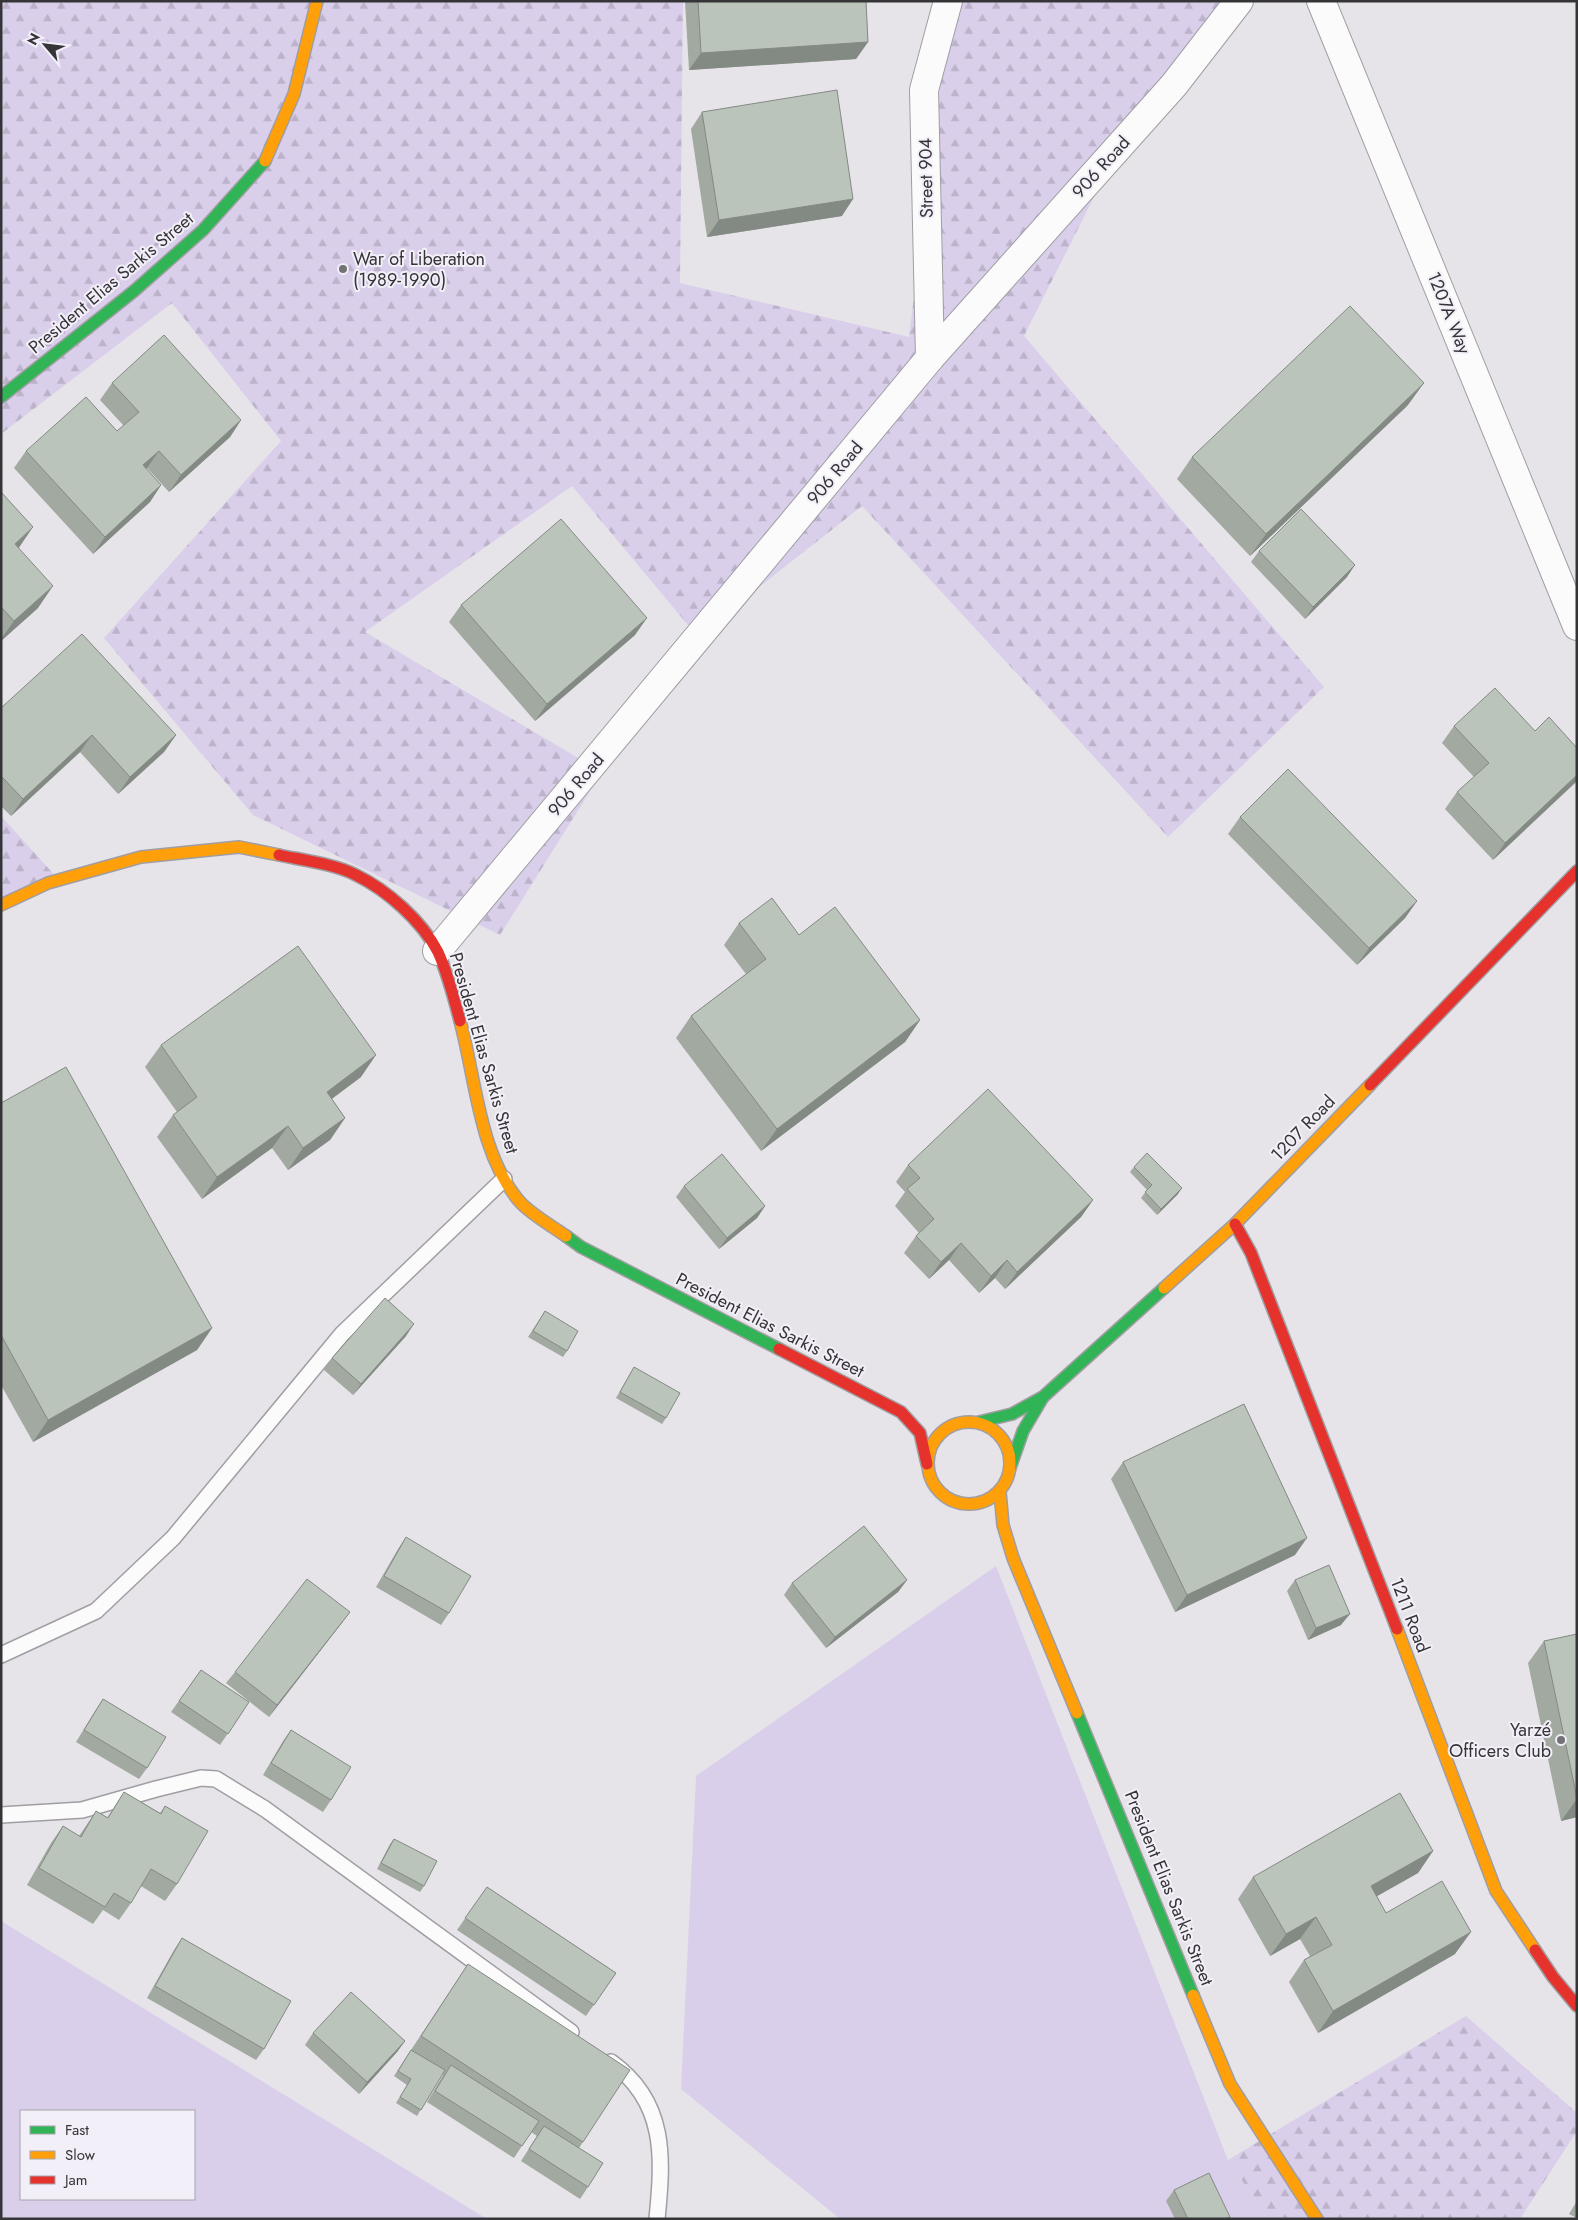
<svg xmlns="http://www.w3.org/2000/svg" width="1578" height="2220" viewBox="0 0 1578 2220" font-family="Jost,sans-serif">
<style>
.green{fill:#dacfeb;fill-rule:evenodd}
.forest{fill:url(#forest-firs)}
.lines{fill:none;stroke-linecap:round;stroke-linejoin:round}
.lane-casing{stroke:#a09ea2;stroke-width:18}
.street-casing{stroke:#a09ea2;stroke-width:30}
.fast-casing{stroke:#a09ea2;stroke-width:14}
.slow-casing{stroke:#a09ea2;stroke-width:14}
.jam-casing{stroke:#a09ea2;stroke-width:14}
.lane{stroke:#fbfbfc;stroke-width:15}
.street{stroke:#fbfbfc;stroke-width:28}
.fast{stroke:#30b455;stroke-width:11}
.slow{stroke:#ff9f0a;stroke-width:11}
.jam{stroke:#e5322d;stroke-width:11}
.wall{fill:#a1a9a1}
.shaded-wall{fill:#838983}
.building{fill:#bbc4bb;stroke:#838983}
.poi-dot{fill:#737275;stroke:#f3eff8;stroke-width:2}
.labels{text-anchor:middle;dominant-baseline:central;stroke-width:4;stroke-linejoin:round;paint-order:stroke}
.street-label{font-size:18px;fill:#353437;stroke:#f3eff8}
.poi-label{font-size:18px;fill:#353437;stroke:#f3eff8;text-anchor:start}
</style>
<defs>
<pattern id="forest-firs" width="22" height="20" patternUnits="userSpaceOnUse" patternTransform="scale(1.25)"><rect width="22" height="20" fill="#dacfeb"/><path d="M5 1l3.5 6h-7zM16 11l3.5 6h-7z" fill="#bcb2ca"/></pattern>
</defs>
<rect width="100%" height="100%" fill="#e6e4e9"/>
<g class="green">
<path d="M996,1566L1228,2160L1268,2219H840L681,2089L696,1776Z"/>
<path d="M1,1921L487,2219H1ZM21,2111H194V2199H21Z"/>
</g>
<g class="forest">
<path d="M1,1H683L680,283L909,337L951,1H1231L1195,42L1095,195L1024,336L1324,687L1168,837L862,506L697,636L572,486L365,632L602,772L500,935L253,815L104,638L281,441L172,303L1,434Z"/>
<path d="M1,816L59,880L1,910Z"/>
<path d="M1466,2016L1577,2113V2131L1520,2219H1268L1228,2160Z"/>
</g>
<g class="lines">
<defs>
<g id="lane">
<path d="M1,1655L96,1611L173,1538L342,1334L504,1179"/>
<path d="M1,1815L82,1810L156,1789L201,1778L216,1779L265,1809L571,2032"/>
<path d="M611,2062C667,2102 663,2158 657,2219"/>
</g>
<g id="street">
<path d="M1321,1L1577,626"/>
<path d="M930,358L924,90L948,1"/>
<path d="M437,951L930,358L1174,85L1239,1"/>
</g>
<g id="fast">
<path d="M1,397L134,291L203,230L265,161"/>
<path d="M566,1236L581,1247L779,1349"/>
<path d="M979,1422L1012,1414L1043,1397L1164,1288"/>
<path d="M1010,1468L1023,1431L1043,1397"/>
<path d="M1077,1713L1193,1995"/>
</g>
<g id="slow">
<path d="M265,161L294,94L317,1"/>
<path d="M1,905L48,883L141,857L239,847L279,855"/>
<path d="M460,1021C476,1079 479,1155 520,1202C532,1215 552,1226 566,1236"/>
<path d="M1164,1288L1235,1224L1370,1085"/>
<circle cx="969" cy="1463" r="41"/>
<path d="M1000,1492L1003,1525L1013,1558L1077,1713"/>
<path d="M1397,1629L1496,1891L1535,1950"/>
<path d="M1193,1995L1230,2084L1317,2219"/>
</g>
<g id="jam">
<path d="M279,855C302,860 335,864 356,875C387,890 422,921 438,952C448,974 454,998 460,1021"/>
<path d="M1370,1085L1577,871"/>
<path d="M1235,1224L1251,1253L1397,1629"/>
<path d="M779,1349L901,1412L920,1433L927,1464"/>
<path d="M1535,1950L1553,1977L1577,2006"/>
</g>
</defs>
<use href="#lane" class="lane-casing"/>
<use href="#street" class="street-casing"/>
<use href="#fast" class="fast-casing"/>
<use href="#slow" class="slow-casing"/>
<use href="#jam" class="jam-casing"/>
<use href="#lane" class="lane"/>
<use href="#street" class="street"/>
<use href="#fast" class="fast"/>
<use href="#slow" class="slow"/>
<use href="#jam" class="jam"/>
</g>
<g class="wall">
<path d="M685,1H866L868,42L856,59L689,70Z"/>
<path d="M702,112L842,216L707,237L691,129Z"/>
<path d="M112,383L241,420L230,437L169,492L147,468L146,469L161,485L150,502L93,554L14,468L26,451L117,431L124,426L100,400Z"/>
<path d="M1408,405L1250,556L1177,479L1192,457Z"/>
<path d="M1,492L38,608L1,641Z"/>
<path d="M1259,551L1347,577L1305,619L1251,562Z"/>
<path d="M461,605L635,635L535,721L449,622Z"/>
<path d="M1,708L176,735L164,752L118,794L80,752L11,816L1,806Z"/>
<path d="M1454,726L1577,748V781L1493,860L1445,809L1457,792L1474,777L1442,743Z"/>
<path d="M1240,817L1417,901L1405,918L1357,965L1228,834Z"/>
<path d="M739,923L799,935L920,1020L905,1042L761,1151L676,1038L691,1016L746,974L724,945Z"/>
<path d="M161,1045L361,1077L332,1099L345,1118L330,1140L288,1170L272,1148L202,1199L157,1137L173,1115L177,1112L145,1067Z"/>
<path d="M1,1103L212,1328L197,1350L33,1442L1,1385Z"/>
<path d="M908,1165L1093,1200L1081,1217L1005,1289L995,1278L979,1293L949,1260L929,1279L904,1253L916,1236L919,1233L895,1206L905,1192L896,1182Z"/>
<path d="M1134,1167L1178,1194L1157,1215L1141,1198L1147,1190L1130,1172Z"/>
<path d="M684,1186L765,1206L757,1218L719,1249L676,1197Z"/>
<path d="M545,1311L567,1351L563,1357L528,1337Z"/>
<path d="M406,1336L353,1395L324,1370L332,1358Z"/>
<path d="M634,1367L666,1418L662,1424L616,1398Z"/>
<path d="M1123,1462L1295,1555L1175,1612L1111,1479Z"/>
<path d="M406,1537L449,1613L441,1625L376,1587L398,1549Z"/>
<path d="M907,1580L898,1592L826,1648L784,1595L792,1583Z"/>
<path d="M1295,1580L1341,1625L1308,1640L1287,1591Z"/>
<path d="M350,1612L341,1624L269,1717L226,1683L235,1672Z"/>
<path d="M1577,1634V1817L1561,1821L1528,1663L1544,1641Z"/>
<path d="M201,1670L249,1702L220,1745L171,1712Z"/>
<path d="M103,1699L147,1768L139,1779L76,1742L95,1711Z"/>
<path d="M291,1730L331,1800L323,1812L263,1775L283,1741Z"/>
<path d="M124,1792L160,1813L165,1806L177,1884L165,1901L141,1886L131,1903L119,1920L103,1910L93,1924L27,1885L51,1843L63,1826L79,1836L96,1811L107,1818Z"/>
<path d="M394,1839L424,1886L420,1892L377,1869L390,1844Z"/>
<path d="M1433,1851L1418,1873L1377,1896L1386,1913L1455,1954L1318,2033L1289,1982L1304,1960L1310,1956L1300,1939L1270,1956L1238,1899L1253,1877Z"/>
<path d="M487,1887L616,1973L586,2016L457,1930Z"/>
<path d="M182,1938L264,2049L256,2060L147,1998L174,1950Z"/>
<path d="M468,1964L583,2142L579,2148L588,2187L580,2199L521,2161L537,2136L531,2132L514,2158L427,2102L443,2075L442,2074L417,2116L396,2103L407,2085L394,2076L407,2056Z"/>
<path d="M313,2033L405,2041L397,2052L359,2094L305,2045Z"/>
<path d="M1174,2190L1230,2217L1228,2219H1175L1166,2201Z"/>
<path d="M1577,2201V2218L1569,2214Z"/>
</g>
<g class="shaded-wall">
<path d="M868,42L856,59L689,70L701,53Z"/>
<path d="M853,199L842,216L707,237L719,220Z"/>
<path d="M1424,383L1408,405L1250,556L1266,534Z"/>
<path d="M241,420L230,437L169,492L181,475Z"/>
<path d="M159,451L147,468L131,482L143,465Z"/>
<path d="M161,485L150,502L93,554L105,537Z"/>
<path d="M33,527L18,549L15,544Z"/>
<path d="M1355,565L1347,577L1305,619L1313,607Z"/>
<path d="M53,586L38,608L1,641V639L14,621Z"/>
<path d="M647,618L635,635L535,721L547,704Z"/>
<path d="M92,735L80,752L11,816L23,799Z"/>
<path d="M176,735L164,752L118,794L130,777Z"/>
<path d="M1577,775V781L1493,860L1505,843Z"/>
<path d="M1417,901L1405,918L1357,965L1369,948Z"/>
<path d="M920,1020L905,1042L761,1151L777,1129Z"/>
<path d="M376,1055L361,1077L311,1114L327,1092Z"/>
<path d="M345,1118L330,1140L288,1170L303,1148Z"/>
<path d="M288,1126L272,1148L202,1199L217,1177Z"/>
<path d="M1182,1188L1178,1194L1157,1215L1161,1209Z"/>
<path d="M1093,1200L1081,1217L1005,1289L1017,1272Z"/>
<path d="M765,1206L757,1218L719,1249L727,1238Z"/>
<path d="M961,1243L949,1260L929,1279L941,1262Z"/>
<path d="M1007,1260L995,1278L979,1293L991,1276Z"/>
<path d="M414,1324L406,1336L353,1395L361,1384Z"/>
<path d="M212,1328L197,1350L33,1442L48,1420Z"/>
<path d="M1307,1538L1295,1555L1175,1612L1187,1595Z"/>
<path d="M907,1580L898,1592L826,1648L835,1637Z"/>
<path d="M350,1612L341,1624L269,1717L277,1705Z"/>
<path d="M1350,1614L1341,1625L1308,1640L1316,1628Z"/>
<path d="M1577,1799V1817L1561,1821Z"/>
<path d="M1433,1851L1418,1873L1356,1908L1371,1886Z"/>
<path d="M1316,1917L1300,1939L1270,1956L1286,1934Z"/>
<path d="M1471,1932L1455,1954L1318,2033L1333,2011Z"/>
<path d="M405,2041L397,2052L359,2094L367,2082Z"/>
</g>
<g class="building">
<path d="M698,1H866L868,42L701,53Z"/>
<path d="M837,90L853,199L719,220L702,112Z"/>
<path d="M1350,306L1424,383L1266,534L1192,457Z"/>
<path d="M164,335L241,420L181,475L159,451L143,465L161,485L105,537L26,451L86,397L117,431L139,412L112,383Z"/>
<path d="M1,492L33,527L15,544L53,586L14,621L1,607Z"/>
<path d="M1301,509L1355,565L1313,607L1259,551Z"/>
<path d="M561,519L647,618L547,704L461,605Z"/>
<path d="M82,634L176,735L130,777L92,735L23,799L1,776V708Z"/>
<path d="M1495,688L1535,731L1549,717L1577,748V775L1505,843L1457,792L1489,763L1454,726Z"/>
<path d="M1288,769L1417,901L1369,948L1240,817Z"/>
<path d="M772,898L799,935L835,907L920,1020L777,1129L691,1016L766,959L739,923Z"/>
<path d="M298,946L376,1055L327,1092L345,1118L303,1148L288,1126L217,1177L173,1115L197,1097L161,1045Z"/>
<path d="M66,1067L212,1328L48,1420L1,1335V1103Z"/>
<path d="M988,1089L1093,1200L1017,1272L1007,1260L991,1276L961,1243L941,1262L916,1236L934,1219L907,1189L920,1178L908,1165Z"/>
<path d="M1147,1153L1182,1188L1161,1209L1145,1192L1152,1185L1134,1167Z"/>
<path d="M722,1154L765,1206L727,1238L684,1186Z"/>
<path d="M385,1298L414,1324L361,1384L332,1358Z"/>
<path d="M545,1311L578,1331L567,1351L533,1331Z"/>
<path d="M634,1367L680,1393L666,1418L620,1392Z"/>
<path d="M1244,1404L1307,1538L1187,1595L1123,1462Z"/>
<path d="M864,1526L907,1580L835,1637L792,1583Z"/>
<path d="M406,1537L471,1576L449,1613L384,1576Z"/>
<path d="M1329,1565L1350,1614L1316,1628L1295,1580Z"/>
<path d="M307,1579L350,1612L277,1705L235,1672Z"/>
<path d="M1577,1634V1798L1544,1641Z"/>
<path d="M201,1670L249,1702L228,1734L179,1701Z"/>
<path d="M103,1699L166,1737L147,1768L84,1730Z"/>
<path d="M291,1730L351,1767L331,1800L271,1763Z"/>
<path d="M124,1792L161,1814L165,1806L208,1831L177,1884L151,1869L131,1903L114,1893L105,1907L39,1868L63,1826L81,1837L96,1811L108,1818Z"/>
<path d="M1400,1793L1433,1851L1371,1886L1386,1913L1442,1881L1471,1932L1333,2011L1304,1960L1332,1945L1316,1917L1286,1934L1253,1877Z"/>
<path d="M394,1839L437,1861L424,1886L381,1863Z"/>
<path d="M487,1887L616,1973L594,2005L465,1918Z"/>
<path d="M182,1938L291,2001L264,2049L155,1986Z"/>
<path d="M468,1964L630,2070L583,2142L421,2036Z"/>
<path d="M351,1992L405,2041L367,2082L313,2033Z"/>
<path d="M411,2050L445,2070L421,2110L400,2097L411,2079L398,2071Z"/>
<path d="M451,2065L539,2121L522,2146L435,2091Z"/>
<path d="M544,2126L603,2163L588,2187L529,2149Z"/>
<path d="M1209,2173L1230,2217L1225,2219H1188L1174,2190Z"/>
</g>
<g class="poi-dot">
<circle cx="343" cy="269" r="5"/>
<circle cx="1561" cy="1740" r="5"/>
</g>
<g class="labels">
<g class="street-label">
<text transform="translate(1101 167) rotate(-48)">906 Road</text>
<text transform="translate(926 178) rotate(-91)">Street 904</text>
<text transform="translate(111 283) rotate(-40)">President Elias Sarkis Street</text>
<text transform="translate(1449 313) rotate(68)">1207A Way</text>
<text transform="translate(835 473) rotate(-50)">906 Road</text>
<text transform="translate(576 785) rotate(-50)">906 Road</text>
<text transform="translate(484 1053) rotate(74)">President Elias Sarkis Street</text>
<text transform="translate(1303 1128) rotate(-46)">1207 Road</text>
<text transform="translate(770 1325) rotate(27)">President Elias Sarkis Street</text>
<text transform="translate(1410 1615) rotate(69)">1211 Road</text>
<text transform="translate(1169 1888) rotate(68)">President Elias Sarkis Street</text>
</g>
<g class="poi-label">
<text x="353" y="259">War of Liberation<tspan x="353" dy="21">(1989-1990)</tspan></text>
<text x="1551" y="1730" text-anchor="end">Yarzé<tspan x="1551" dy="21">Officers Club</tspan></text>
</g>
</g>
<rect width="1578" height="2220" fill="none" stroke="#353437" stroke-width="5"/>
<rect x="20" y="2110" width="175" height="90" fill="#f3eff8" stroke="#a7a4ab"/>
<rect x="30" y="2126" width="25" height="8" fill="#30b455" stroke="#a7a4ab"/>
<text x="65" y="2135" font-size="15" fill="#353437">Fast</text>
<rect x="30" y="2151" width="25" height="8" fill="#ff9f0a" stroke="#a7a4ab"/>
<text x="65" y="2160" font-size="15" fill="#353437">Slow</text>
<rect x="30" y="2176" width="25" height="8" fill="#e5322d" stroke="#a7a4ab"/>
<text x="65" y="2185" font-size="15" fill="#353437">Jam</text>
<g transform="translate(45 45) rotate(298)" stroke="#f3eff8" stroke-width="4" paint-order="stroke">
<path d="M0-4L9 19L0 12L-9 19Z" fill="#353437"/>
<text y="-8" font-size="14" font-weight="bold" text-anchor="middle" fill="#353437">N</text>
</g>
</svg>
